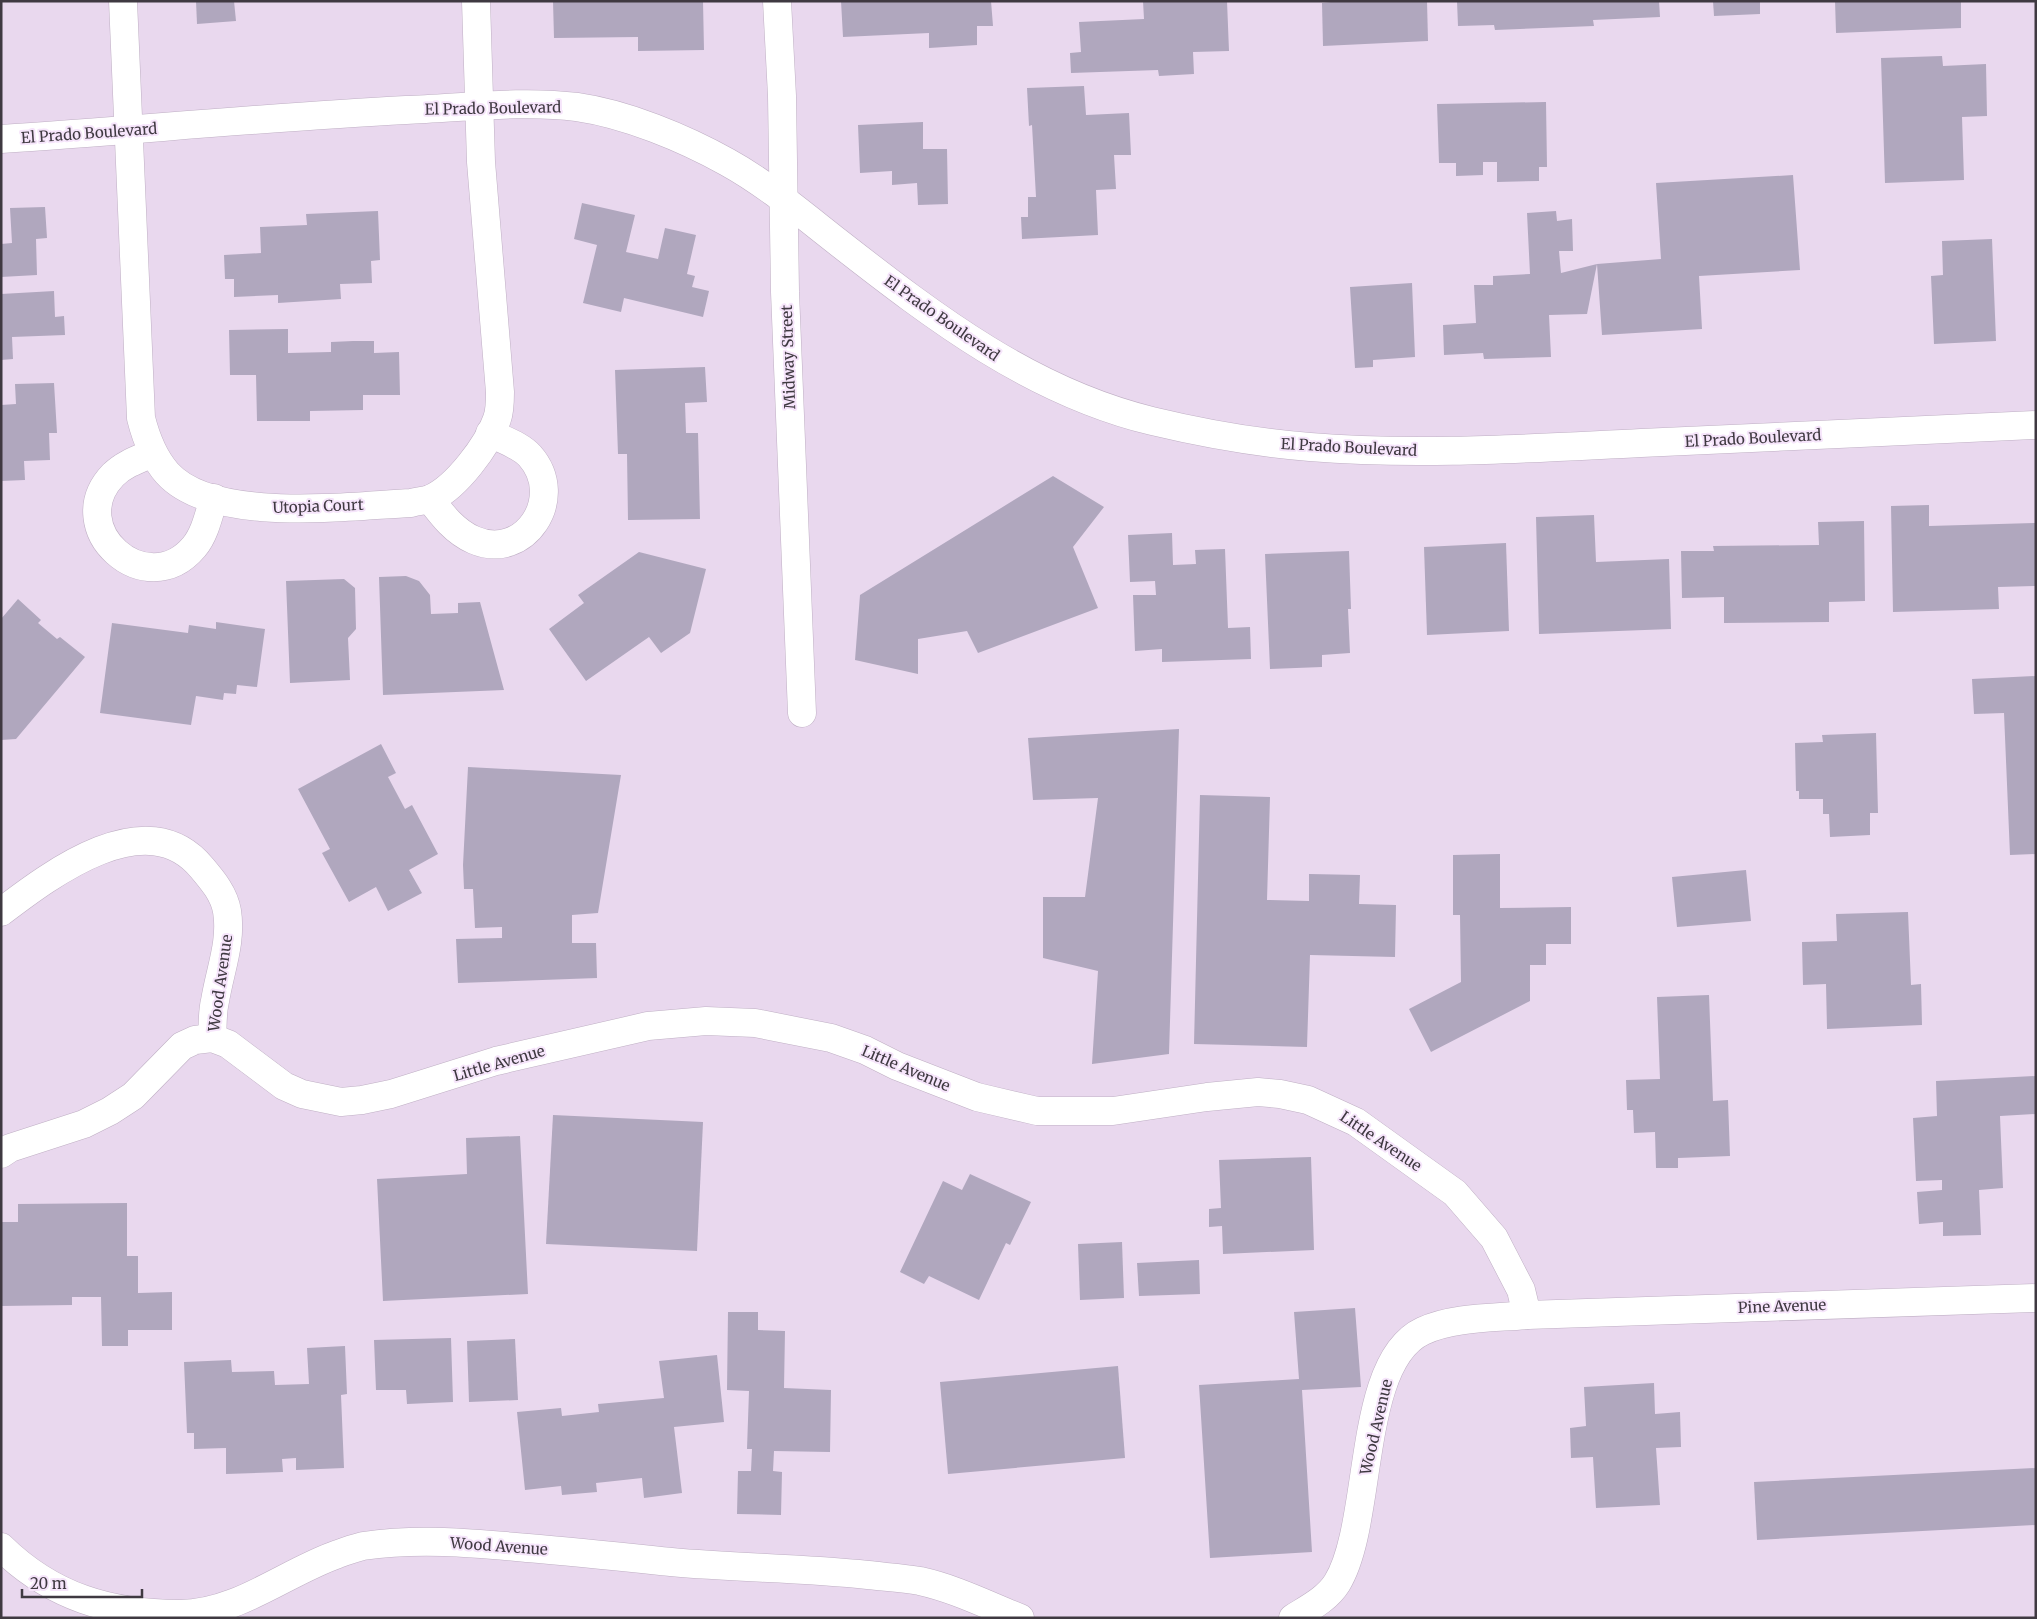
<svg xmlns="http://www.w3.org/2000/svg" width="2037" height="1619" viewBox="0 0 2037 1619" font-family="Merriweather,serif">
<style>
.building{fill:#b0a7be}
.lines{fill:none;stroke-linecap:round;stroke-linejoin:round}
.street-casing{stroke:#bfafc4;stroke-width:29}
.street{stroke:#fff;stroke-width:28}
.labels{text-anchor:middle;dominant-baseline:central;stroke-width:4;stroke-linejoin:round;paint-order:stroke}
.street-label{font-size:15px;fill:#3f3941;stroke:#f6e5fb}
</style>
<rect width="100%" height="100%" fill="#e9d8ee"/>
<g class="building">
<path d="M196,1H234L236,21L197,24Z"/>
<path d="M553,1H703L704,50L638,51V37L554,38Z"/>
<path d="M841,1H991L993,26H977V45L929,48V33L843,37Z"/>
<path d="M1143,1H1227L1229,51L1193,52L1194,74L1159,76L1158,70L1071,73L1070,53L1081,52L1079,22L1144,19Z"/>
<path d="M1340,1H1427L1428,41L1323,46L1322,3Z"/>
<path d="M1457,1H1659L1660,17L1593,20L1594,26L1495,30L1494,25L1458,26Z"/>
<path d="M1713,1H1760V14L1714,16Z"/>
<path d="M1835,1H1961V28L1836,33Z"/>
<path d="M1942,56L1943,66L1986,64L1987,116L1962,117L1964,180L1885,183L1881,58Z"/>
<path d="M1084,86L1086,115L1129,113L1131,155H1114L1116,189L1096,190L1098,235L1022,239L1021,217H1028V197H1036L1032,125L1029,126L1027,88Z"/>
<path d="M1546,102L1547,167H1539V181L1497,182V162H1483V175L1456,176V163H1439L1437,104Z"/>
<path d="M923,122V149H947L948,204L918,205L917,183L892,185V171L860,173L858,125Z"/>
<path d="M1793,175L1800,270L1699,276L1702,329L1602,335L1597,264L1661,259L1656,183Z"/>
<path d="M582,203L635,215L626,252L658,259L665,228L696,235L687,274L695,276L692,287L709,291L703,317L624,298L621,312L583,303L597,245L574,239Z"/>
<path d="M45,207L47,238L36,239L37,275L1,277V244L12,243L10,208Z"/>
<path d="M378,211L380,260L371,261L372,283L340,284L341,299L278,303V295L234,297V279H225L224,255L261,253L260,227L307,225L306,214Z"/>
<path d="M1556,211L1557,221L1572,219L1573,251H1559L1561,273L1597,264L1587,314L1549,315L1551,357L1484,359L1483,353L1444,355L1443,325L1476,323L1474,285H1493V276L1530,274L1527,213Z"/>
<path d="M1992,239L1996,341L1934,344L1931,276L1943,275L1942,241Z"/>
<path d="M1412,283L1415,357L1373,360V367L1355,368L1350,287Z"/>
<path d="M54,291L55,317L64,316L65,335L12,337L13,359L1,360V294Z"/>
<path d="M288,329V353L331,352V342L353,341H374V353L399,352L400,395H363V410L310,411V421H257L256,375H230L229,330Z"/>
<path d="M705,367L707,402L685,403L686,433H698L700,519L628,520L627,454H618L615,370Z"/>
<path d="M54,383L57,433H49L50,460L24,461L25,480L1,481V405L16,404L15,384Z"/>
<path d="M1053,476L1104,507L1073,547L1098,608L978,653L967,631L918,639V674L855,660L860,595Z"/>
<path d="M1929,505V526L2035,523L2036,586L1998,587L1999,609L1893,612L1891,506Z"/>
<path d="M1594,515L1596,562L1669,559L1671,629L1539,634L1536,517Z"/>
<path d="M1864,521L1865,601L1829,602V622L1724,623V597L1682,598L1681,551H1714L1713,546L1819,545L1818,522Z"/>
<path d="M1172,533L1173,565L1196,564L1195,550L1225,549L1228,628L1250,627L1251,659L1162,662V649L1135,651L1133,595H1156L1155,581L1130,582L1128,535Z"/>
<path d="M1506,543L1509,631L1427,635L1424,547Z"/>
<path d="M1349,551L1351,609H1348L1350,653L1322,655V667L1270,669L1265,554Z"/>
<path d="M639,552L706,569L690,633L661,653L649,637L586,681L549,629L584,603L578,595Z"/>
<path d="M406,576L419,581L430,595L431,614L458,613V603L480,602L504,690L383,695L379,577Z"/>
<path d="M344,579L355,588L356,629L348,638L350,680L290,683L286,581Z"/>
<path d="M18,599L41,620L38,623L57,639L60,637L85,657L16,739L1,740V619Z"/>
<path d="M216,622L265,629L257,687L237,685L236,694L224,693L223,700L196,696L191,725L100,713L112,623L188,633L189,625L216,629Z"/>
<path d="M2036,676V854L2010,855L2004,713L1974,714L1972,679Z"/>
<path d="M1179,729L1169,1054L1092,1064L1098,971L1043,958V897H1085L1098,798L1033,800L1028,738Z"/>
<path d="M1876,733L1878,813H1870V835L1830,837L1829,814H1823V799H1799V791H1796L1795,743L1823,742L1822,735Z"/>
<path d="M381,744L396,773L388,777L405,809L412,805L438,854L409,870L422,893L388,911L376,887L349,902L322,853L330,849L298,789Z"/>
<path d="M468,767L621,775L598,913L572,915V943H596L597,978L458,983L456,939L502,938V927L475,928L473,889H464L463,865Z"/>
<path d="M1200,795L1270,797L1267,900L1309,901V874L1360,875L1359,904L1396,905L1395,957L1310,955L1307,1047L1194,1044Z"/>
<path d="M1500,854V908L1571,907V944H1546V965H1530V1001L1431,1052L1409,1009L1461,982L1460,915H1453V855Z"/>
<path d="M1746,870L1751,921L1677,927L1672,877Z"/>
<path d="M1908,912L1911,985L1921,984L1922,1025L1827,1029L1826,984L1803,985L1802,942L1837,941L1836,914Z"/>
<path d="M1709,995L1713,1101L1728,1100L1730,1156L1678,1158V1168H1656L1655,1132L1634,1133L1633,1110H1627L1626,1080L1660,1079L1657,997Z"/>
<path d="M2036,1076V1114L2000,1116L2003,1188L1979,1190L1981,1235L1943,1236V1222L1919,1224L1917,1192L1942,1190V1180L1916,1181L1913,1118L1937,1116L1936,1081Z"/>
<path d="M553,1115L703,1122L697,1251L546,1244Z"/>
<path d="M520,1136L528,1294L383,1301L377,1179L467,1174L466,1138Z"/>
<path d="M1311,1157L1314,1250L1223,1254L1222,1226L1209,1227V1209L1221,1208L1219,1160Z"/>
<path d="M970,1174L1031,1202L1010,1245L1006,1243L979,1300L929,1276L924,1284L900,1272L943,1181L962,1190Z"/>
<path d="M127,1203V1256H138V1293L172,1292V1330H128V1346H102L101,1297H72V1305L1,1306V1222H18V1204Z"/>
<path d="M1122,1242L1124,1298L1080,1300L1078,1244Z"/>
<path d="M1199,1260L1200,1294L1139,1296L1137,1263Z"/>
<path d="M1355,1308L1361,1387L1302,1390L1312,1552L1210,1558L1199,1385L1299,1379L1294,1312Z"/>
<path d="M728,1312H758V1330L785,1331L784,1388L831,1390L830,1452L774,1451L773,1471L782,1472L781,1515L737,1514L738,1471H751L752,1449H747L749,1391L727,1390Z"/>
<path d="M451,1338L453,1402L407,1404L406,1390H376L374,1340Z"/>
<path d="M515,1339L518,1400L469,1402L467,1341Z"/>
<path d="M345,1346L347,1394L341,1395L344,1468L296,1470V1458L282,1459L283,1472L226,1474V1448L194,1449V1433H187L184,1362L231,1360L232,1372L274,1371L275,1385L309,1384L307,1348Z"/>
<path d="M717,1355L724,1422L674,1427L682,1493L644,1498L642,1478L596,1483L597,1492L562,1495L561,1486L525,1490L517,1412L561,1408L562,1416L599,1412L598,1404L664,1398L659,1361Z"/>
<path d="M1118,1366L1125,1458L948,1474L940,1382Z"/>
<path d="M1654,1383L1655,1414L1680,1412L1681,1447L1656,1448L1660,1505L1596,1508L1593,1457L1571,1458L1570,1428L1586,1426L1584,1387Z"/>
<path d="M2036,1468V1525L1757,1540L1754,1482Z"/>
</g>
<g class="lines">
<defs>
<g id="street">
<path d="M123,1L141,418C146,438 153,457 167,473C213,524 347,506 411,503C417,501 424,501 430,499C456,488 488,445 497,419C500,411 500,401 500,392L481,162L476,1"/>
<path d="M777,1L782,96L785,292L802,713"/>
<path d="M1,139C136,130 271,117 406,110C461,108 523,100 577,107C626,114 684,138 727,162C767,184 803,215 839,243C935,318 1032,392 1152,421C1202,433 1259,443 1310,447C1418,456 1533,448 1641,443C1773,437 1904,431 2036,425"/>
<path d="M153,453C139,459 124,464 113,475C62,528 146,604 194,547C205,534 209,514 214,498"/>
<path d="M430,499C442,515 455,532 474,540C524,562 567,498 530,456C520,445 503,440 490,433"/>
<path d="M1,912C51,874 147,801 202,868C213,881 224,894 227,911C232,942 220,970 215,1001C212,1013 213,1026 212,1038"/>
<path d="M1,1154L10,1148L84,1124L110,1111L133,1096L182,1046L195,1040L212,1038L228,1044L284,1086L302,1094L341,1102L362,1100L391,1094L496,1061L648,1026L706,1021L755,1023L831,1038L865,1050L897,1066L977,1097L1037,1111H1113L1207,1097L1258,1092L1280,1094L1308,1100L1356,1122L1455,1193L1494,1238L1521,1290L1527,1315"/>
<path d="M1,1547C52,1597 110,1614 180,1614C237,1614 286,1572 338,1554C346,1551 355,1548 363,1546C419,1538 472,1543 528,1548C576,1552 623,1557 671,1562C736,1568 802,1568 868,1575C885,1577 903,1578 920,1581C956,1589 987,1605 1020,1618"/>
<path d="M1293,1618C1309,1608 1327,1599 1337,1583C1374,1523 1356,1362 1423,1331C1453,1317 1495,1318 1527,1315L2036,1298"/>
</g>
</defs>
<use href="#street" class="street-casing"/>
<use href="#street" class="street"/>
</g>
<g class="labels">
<g class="street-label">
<text transform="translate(493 108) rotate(-1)">El Prado Boulevard</text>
<text transform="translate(89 133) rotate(-4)">El Prado Boulevard</text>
<text transform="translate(942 318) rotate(35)">El Prado Boulevard</text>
<text transform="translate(788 357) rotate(-92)">Midway Street</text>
<text transform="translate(1753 438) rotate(-3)">El Prado Boulevard</text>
<text transform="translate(1349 447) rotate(3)">El Prado Boulevard</text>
<text transform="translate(318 506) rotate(-2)">Utopia Court</text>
<text transform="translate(220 983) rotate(-82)">Wood Avenue</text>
<text transform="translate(499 1063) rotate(-16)">Little Avenue</text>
<text transform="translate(906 1068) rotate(23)">Little Avenue</text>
<text transform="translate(1381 1141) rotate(34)">Little Avenue</text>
<text transform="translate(1782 1306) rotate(-2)">Pine Avenue</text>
<text transform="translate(1376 1427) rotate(-77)">Wood Avenue</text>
<text transform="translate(499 1546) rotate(4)">Wood Avenue</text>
</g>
</g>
<rect width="2037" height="1619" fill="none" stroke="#3f3941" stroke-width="5"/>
<path d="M22 1589v8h120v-8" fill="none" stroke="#3f3941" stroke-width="2.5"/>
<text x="30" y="1589" font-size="15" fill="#3f3941" stroke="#f6e5fb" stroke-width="4" paint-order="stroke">20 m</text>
</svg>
